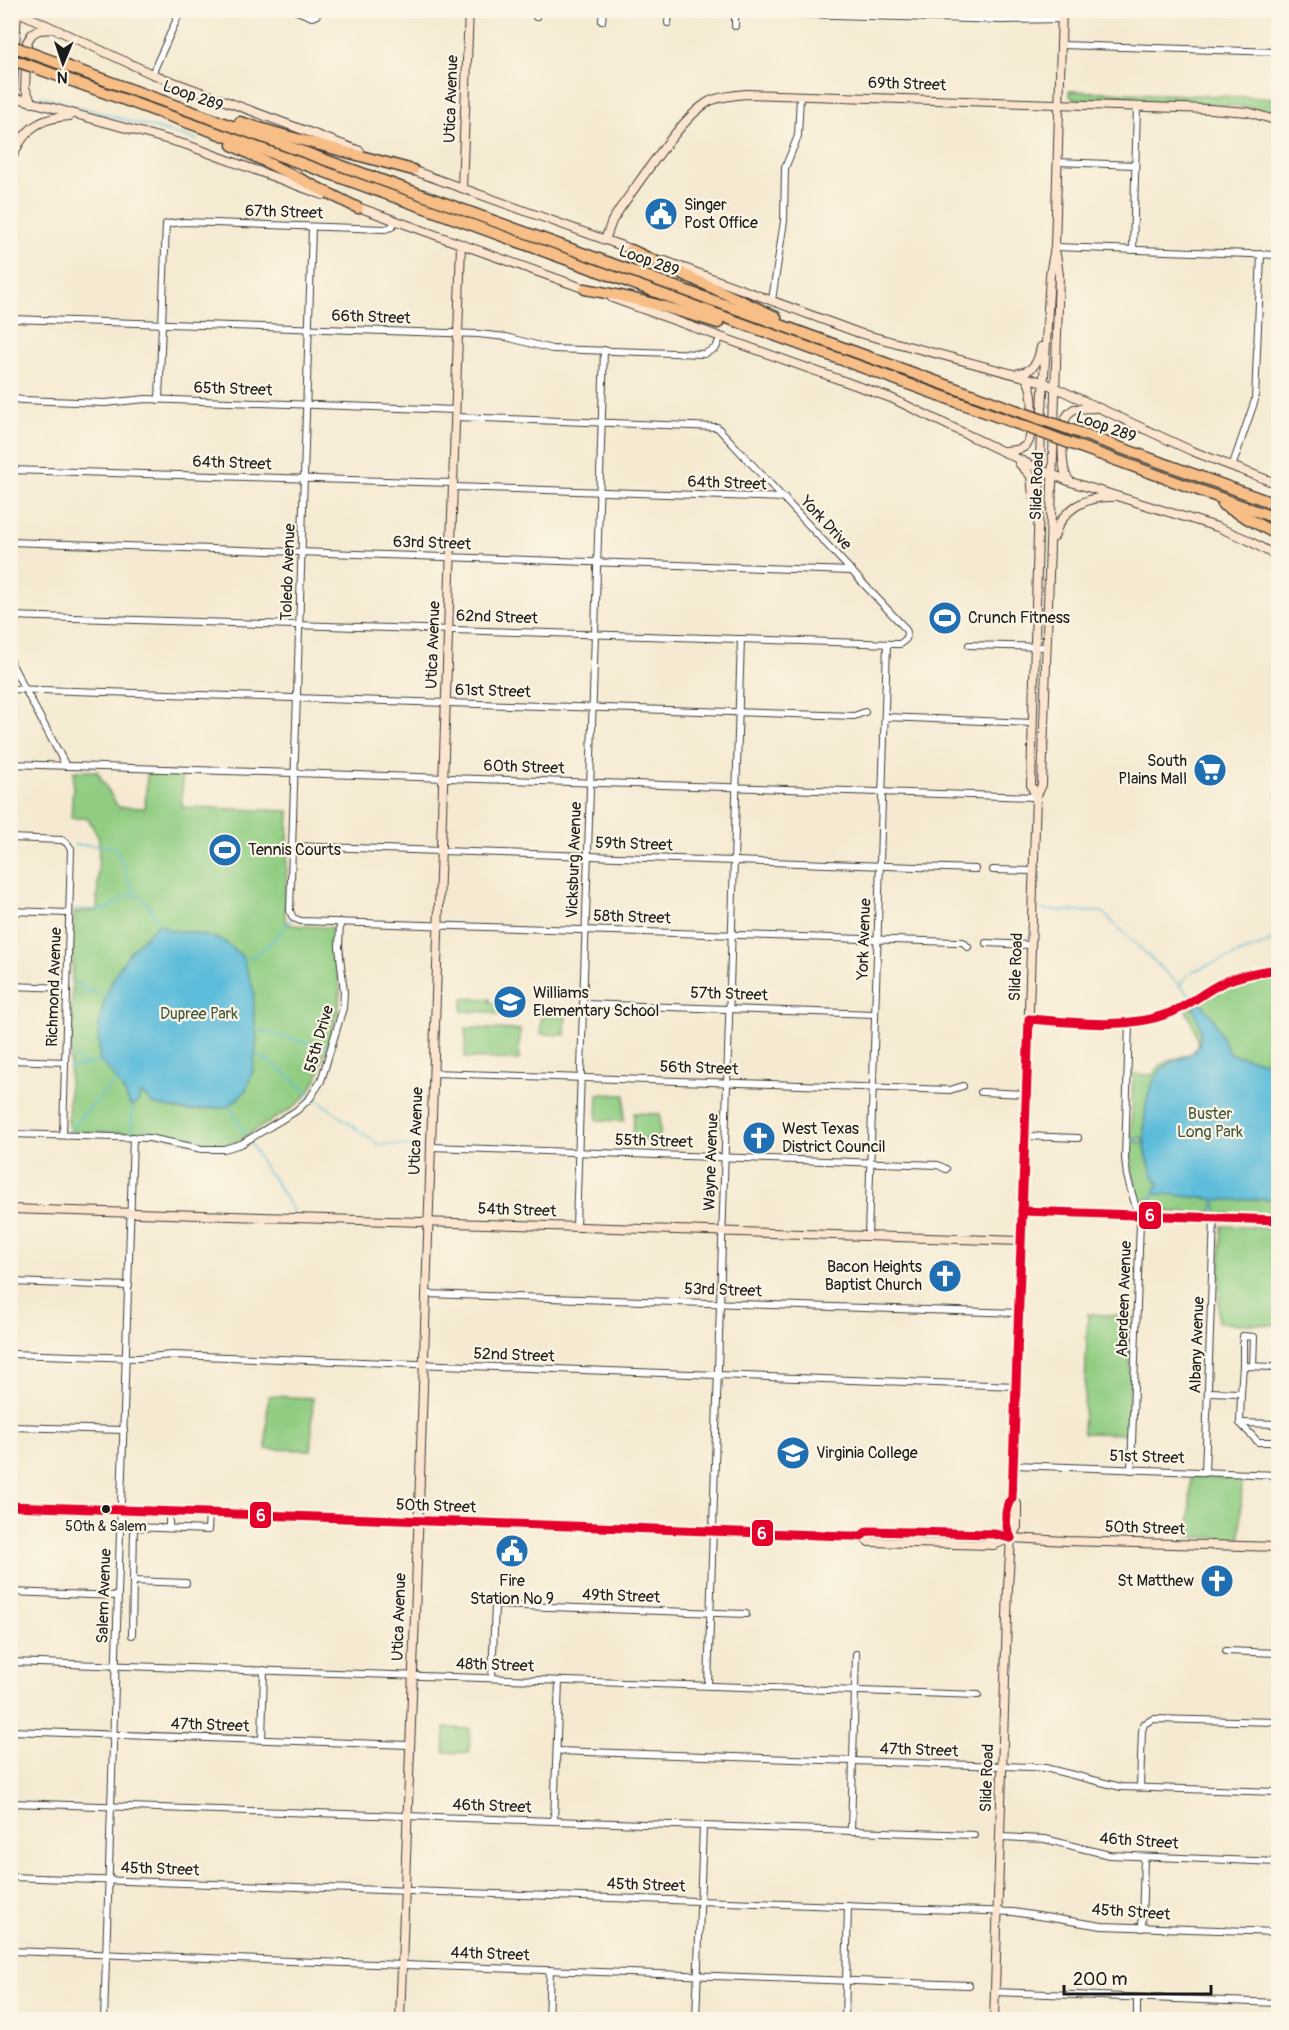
<svg xmlns="http://www.w3.org/2000/svg" width="1289" height="2030" viewBox="0 0 1289 2030" font-family="Pangolin,sans-serif">
<style>
.green{fill:#90cd82;stroke:#56744f;stroke-width:1.5}
.water{fill:#5cbcda;stroke:#3c6c7b;stroke-width:1.5}
.lines{fill:none;stroke-linecap:round;stroke-linejoin:round}
.stream{stroke:#5cbcda;stroke-width:1.5}
.street-casing{stroke:#3d3b37;stroke-width:8}
.secondary-casing{stroke:#3d3b37;stroke-width:10}
.highway-casing{stroke:#3d3b37;stroke-width:13}
.street{stroke:#fff;stroke-width:6}
.secondary{stroke:#fce5cf;stroke-width:8}
.highway{stroke:#f7be87;stroke-width:10}
.highway-bridge-casing{stroke:#3d3b37;stroke-width:13;stroke-linecap:butt}
.highway-bridge{stroke:#f7be87;stroke-width:10}
.bus-1-casing{stroke:#fcf5e5;stroke-width:14}
.bus-1{stroke:#e4002b;stroke-width:9}
.bus-dot{fill:#1c1c1c;stroke:#fcf5e5;stroke-width:2}
.labels{text-anchor:middle;dominant-baseline:central;stroke-width:4.5;stroke-linejoin:round;paint-order:stroke}
.bus-label{font-size:14px;fill:#1c1c1c;stroke:#fcf5e5}
.street-label{font-size:16px;fill:#1c1c1c;stroke:#fcf5e5}
.poi-label{font-size:16px;fill:#1c1c1c;stroke:#fcf5e5;text-anchor:start}
.park-label{font-size:16px;fill:#455a40;stroke:#fcf5e5}
.line-badge{stroke:#fcf5e5;stroke-width:2}
.badge-label{font-size:16px;text-anchor:middle;font-weight:bold;fill:#fff}
</style>
<rect width="100%" height="100%" fill="#fcf5e5"/>
<filter id="ink" filterUnits="userSpaceOnUse"><feTurbulence type="fractalNoise" baseFrequency=".0167" numOctaves="2"/><feDisplacementMap in="SourceGraphic" scale="12" xChannelSelector="R" yChannelSelector="G"/><feConvolveMatrix kernelMatrix="1 2 1 2 8 2 1 2 1" color-interpolation-filters="sRGB"/></filter>
<filter id="wash" filterUnits="userSpaceOnUse"><feTurbulence type="fractalNoise" baseFrequency=".008" numOctaves="4" result="noise"/><feDisplacementMap in="SourceGraphic" scale="24" xChannelSelector="R" yChannelSelector="G"/><feGaussianBlur stdDeviation="1.35" result="paint"/><feColorMatrix in="noise" values="0 0 0 0 0 0 0 0 0 0 0 0 0 0 0 0 0 1.4 0 .05"/><feComposite in="paint" operator="in"/></filter>
<g filter="url(#wash)">
<rect width="100%" height="100%" fill="#f5ead1"/>
<g class="green">
<path d="M1069,91L1278,98V116L1257,109L1236,106L1074,99L1070,96Z"/>
<path d="M74,771H97L118,807L145,808L147,773H182V807L289,811L285,919L287,923L292,925L334,928L340,990L339,1007L317,1079L305,1097L294,1107L238,1141L227,1144H198L160,1135L140,1133L73,1132L70,1131L68,1126L74,912L97,911L99,839L88,818H71Z"/>
<path d="M1278,974V1216L1218,1214L1215,1198L1212,1213L1145,1211L1144,1208L1151,1203V1200L1155,1193L1150,1199H1146V1203L1140,1207C1134,1185 1130,1166 1130,1143L1133,1141H1138L1141,1144L1143,1141L1141,1137L1133,1139L1131,1136L1133,1074L1153,1075C1168,1045 1220,1072 1186,1011L1231,984L1252,978Z"/>
<path d="M463,998L490,999V1003H508L509,1012L503,1016L489,1012L462,1011Z"/>
<path d="M550,1010H566L565,1035L541,1034V1011L549,1012Z"/>
<path d="M466,1028L520,1030L519,1060L465,1058Z"/>
<path d="M598,1094L625,1095L624,1121L597,1120Z"/>
<path d="M634,1113L660,1114V1140L633,1139Z"/>
<path d="M1222,1226L1278,1228V1325L1218,1323Z"/>
<path d="M1088,1314L1132,1316L1128,1434L1083,1433Z"/>
<path d="M268,1396L313,1398L311,1450L266,1449Z"/>
<path d="M1191,1477L1242,1479L1240,1538L1189,1537Z"/>
<path d="M445,1728L470,1729L469,1753L444,1752Z"/>
</g>
<g class="water">
<path d="M156,925H162L168,930L190,932L222,940L242,956L254,991V1018L257,1040L253,1070L246,1090L230,1106L189,1111L180,1110L152,1104L143,1094L139,1096V1101L132,1107C127,1102 128,1100 125,1094C119,1083 110,1069 100,1062C94,1021 106,984 130,952C138,942 149,935 156,925Z"/>
<path d="M1201,1002L1214,1020L1228,1051L1232,1054L1265,1062L1278,1068V1199L1221,1200L1155,1193V1189L1160,1184C1154,1181 1153,1176 1151,1169C1140,1143 1142,1093 1160,1071C1170,1059 1186,1059 1196,1050C1204,1035 1200,1022 1193,1008Z"/>
</g>
<g class="lines">
<g class="stream">
<path d="M41,10L44,16"/>
<path d="M40,96L197,140"/>
<path d="M74,845L112,846L116,849L132,888L150,907L159,925"/>
<path d="M74,909L107,910L126,896L137,895"/>
<path d="M1042,910L1102,912L1191,996"/>
<path d="M244,960C264,955 278,933 292,919"/>
<path d="M72,983H77L90,990"/>
<path d="M1181,985L1183,980L1192,971L1263,945L1274,939"/>
<path d="M72,994L93,991L105,995"/>
<path d="M256,1030L327,1048"/>
<path d="M255,1054C277,1064 292,1080 311,1094"/>
<path d="M70,1057L77,1058L85,1063"/>
<path d="M69,1068L100,1062"/>
<path d="M314,1097L377,1144L416,1146L427,1148"/>
<path d="M230,1106L247,1139"/>
<path d="M69,1130L115,1081"/>
<path d="M132,1134V1107"/>
<path d="M1130,1140H1144"/>
<path d="M250,1142L267,1172L272,1176L295,1214"/>
<path d="M1142,1210L1155,1193"/>
<path d="M1215,1214V1198"/>
</g>
</g>
</g>
<g filter="url(#ink)">
<g class="lines">
<defs>
<g id="street">
<path d="M294,10L312,17L317,15L319,10"/>
<path d="M802,10V14L1003,20L1061,19"/>
<path d="M536,17V10"/>
<path d="M602,21L603,10"/>
<path d="M668,23L669,10"/>
<path d="M735,26V10"/>
<path d="M1061,45L1278,52"/>
<path d="M152,74L181,10"/>
<path d="M1057,162L1135,165"/>
<path d="M312,227L290,911L293,918L301,921L955,942H963L968,947"/>
<path d="M1055,247L1278,255"/>
<path d="M1133,250L1137,106"/>
<path d="M772,300L784,221L785,168L798,136L800,96"/>
<path d="M10,319L478,334L506,337L552,349L704,354L716,348L720,338"/>
<path d="M10,398L22,400L105,403L146,399L456,410"/>
<path d="M159,400L166,224L184,222L385,229L392,227L395,220"/>
<path d="M1232,467L1255,400L1261,254"/>
<path d="M10,470L453,483"/>
<path d="M453,487L785,498"/>
<path d="M10,542L852,571"/>
<path d="M10,616L894,644H900L906,639L907,632L904,627L717,427L455,417"/>
<path d="M969,645L1047,647"/>
<path d="M10,661L66,766"/>
<path d="M10,689L854,716L865,712"/>
<path d="M885,717L1033,723"/>
<path d="M10,764L1036,797"/>
<path d="M10,838L62,840L67,843L71,849L63,1135"/>
<path d="M292,846L975,869"/>
<path d="M993,870L1034,871"/>
<path d="M10,911L69,913"/>
<path d="M986,943L1031,945"/>
<path d="M10,986L67,988"/>
<path d="M583,1004L875,1014"/>
<path d="M1129,1022L1125,1158L1127,1176L1140,1222L1131,1470"/>
<path d="M10,1060L65,1062"/>
<path d="M433,1073L950,1090L963,1086"/>
<path d="M981,1092L1026,1094"/>
<path d="M10,1134L149,1138L202,1149H224L241,1144L296,1111L310,1098L321,1081L343,1008L344,992L339,947L340,922"/>
<path d="M1025,1136L1078,1138"/>
<path d="M431,1147L938,1165L946,1169"/>
<path d="M1022,1211L1278,1220"/>
<path d="M576,1227L604,350"/>
<path d="M868,1236L887,644"/>
<path d="M10,1282L129,1286"/>
<path d="M426,1294L1019,1313"/>
<path d="M10,1354L138,1358L172,1355L1017,1386"/>
<path d="M1243,1366V1336L1254,1337L1253,1366"/>
<path d="M1209,1392L1241,1393L1240,1423L1258,1442H1278"/>
<path d="M1241,1393L1243,1366L1275,1367"/>
<path d="M1240,1423L1278,1424"/>
<path d="M10,1427L124,1430"/>
<path d="M1014,1465L1278,1475"/>
<path d="M1205,1473L1214,1218"/>
<path d="M169,1528V1512"/>
<path d="M133,1581L186,1583"/>
<path d="M10,1592L118,1596"/>
<path d="M132,1635L134,1527L208,1530L209,1513"/>
<path d="M1226,1651L1278,1653"/>
<path d="M10,1662L978,1695"/>
<path d="M492,1678L495,1605L746,1614"/>
<path d="M708,1686L741,639"/>
<path d="M10,1731L409,1745"/>
<path d="M262,1740L264,1670"/>
<path d="M557,1751L1031,1767L1045,1768L1121,1787L1278,1792"/>
<path d="M1140,1787L1142,1731L1144,1724L1153,1719L1278,1722"/>
<path d="M10,1803L974,1835"/>
<path d="M554,1821L559,1681"/>
<path d="M851,1831L856,1654"/>
<path d="M1000,1837L1045,1839L1109,1855L1278,1862"/>
<path d="M10,1877L1013,1912L1102,1926L1278,1932"/>
<path d="M1142,1928L1144,1857"/>
<path d="M10,1951L969,1985"/>
<path d="M995,1992L1278,2003"/>
<path d="M104,2020L133,1137"/>
<path d="M548,2020L550,1970"/>
<path d="M696,2020L703,1826"/>
<path d="M845,2020L848,1906"/>
<path d="M1137,2020V1998"/>
</g>
<g id="secondary">
<path d="M14,10L152,74L360,151"/>
<path d="M10,96L187,145L323,195"/>
<path d="M32,103L25,88L27,42L32,34L39,30L55,29"/>
<path d="M10,146L17,10"/>
<path d="M10,163C22,132 35,118 70,116"/>
<path d="M409,169L636,251"/>
<path d="M462,188L469,10"/>
<path d="M355,206L591,291"/>
<path d="M605,240L612,221L621,207C642,179 682,116 710,101C722,96 734,95 746,94L1210,109L1248,112L1278,121"/>
<path d="M665,261L859,333L1043,382L1192,451L1278,484"/>
<path d="M612,298L891,398L1039,469L1071,482L1217,527L1246,539L1278,557"/>
<path d="M1019,373C1034,371 1038,362 1041,347"/>
<path d="M1002,451C1012,450 1023,452 1029,441C1033,426 1036,389 1025,377"/>
<path d="M1019,463L1031,476L1033,496"/>
<path d="M1069,480C1060,470 1062,434 1065,421C1066,415 1070,412 1074,409L1095,408"/>
<path d="M1054,537C1061,510 1085,496 1112,497"/>
<path d="M1036,797L1042,785L1059,275L1056,254"/>
<path d="M1029,1019C1071,1021 1125,1030 1166,1015C1183,1009 1197,997 1213,988C1234,975 1255,972 1278,969"/>
<path d="M10,1209L1022,1241"/>
<path d="M10,1506L848,1536H861L868,1531L994,1534L1011,1538L1067,1541L1278,1547"/>
<path d="M861,1536L869,1542L994,1545L1011,1538"/>
<path d="M1011,1538L1006,1527L1007,1504L1012,1498L1014,1465L1036,797L1031,785L1041,426L1050,275L1055,247L1062,10"/>
<path d="M400,2020L419,1507L461,244"/>
<path d="M994,2020L1008,1587L1011,1538L1017,1527V1504L1012,1498"/>
</g>
<g id="highway">
<path d="M36,55L1015,410"/>
<path d="M36,68L464,222L1015,423"/>
<path d="M240,122L283,135L413,170"/>
<path d="M232,145L358,208"/>
<path d="M631,250L776,317"/>
<path d="M585,289C631,297 675,309 718,323"/>
<path d="M1080,433L1278,505"/>
<path d="M1080,447L1278,519"/>
<path d="M1223,505L1278,535"/>
</g>
</defs>
<use href="#street" class="street-casing"/>
<use href="#secondary" class="secondary-casing"/>
<use href="#highway" class="highway-casing"/>
<use href="#street" class="street"/>
<use href="#secondary" class="secondary"/>
<use href="#highway" class="highway"/>
<defs>
<g id="highway-bridge">
<path d="M10,45L36,55"/>
<path d="M10,59L36,68"/>
<path d="M1015,410L1080,433"/>
<path d="M1015,423L1080,447"/>
</g>
</defs>
<use href="#highway-bridge" class="highway-bridge-casing"/>
<use href="#highway-bridge" class="highway-bridge"/>
<defs>
<g id="bus-1">
<path d="M1022,1211L1278,1220"/>
<path d="M10,1506L848,1536H861L868,1531L994,1534L1011,1538"/>
<path d="M1011,1538C1005,1526 1003,1509 1012,1498L1029,1019C1074,1022 1124,1030 1167,1014C1186,1008 1202,993 1220,984C1238,975 1258,972 1278,969"/>
</g>
</defs>
<use href="#bus-1" class="bus-1-casing"/>
<use href="#bus-1" class="bus-1"/>
</g>
</g>
<defs>
<symbol id="civic-disc" viewBox="-11 -11 22 22"><circle r="9.5" fill="#1f6fb2" stroke="#fcf5e5"/><path d="M-.6-6.5H3V-4.5H.6V-3L4-1V1h2V6H-6V1h2V-1L-.6-3ZM-1.2 2.5V6h2.4V2.5Z" fill="#fff"/></symbol>
<symbol id="stadium-disc" viewBox="-11 -11 22 22"><circle r="9.5" fill="#1f6fb2" stroke="#fcf5e5"/><path d="M0-5a6.5 5 0 1 0 0 10a6.5 5 0 1 0 0-10ZM-3.5-1.8h7v3.6h-7Z" fill="#fff"/></symbol>
<symbol id="supermarket-disc" viewBox="-11 -11 22 22"><circle r="9.5" fill="#1f6fb2" stroke="#fcf5e5"/><path d="M-6-5.5h2.5l.6 2H6L4.5 2H-2.5L-4.4-4H-6ZM-1.5 3.2a1.3 1.3 0 1 0 .1 0ZM3 3.2a1.3 1.3 0 1 0 .1 0Z" fill="#fff"/></symbol>
<symbol id="school-disc" viewBox="-11 -11 22 22"><circle r="9.5" fill="#1f6fb2" stroke="#fcf5e5"/><path d="M0-5L7-2L0 1L-7-2ZM-4 1L0 2.5L4 1V4Q0 6-4 4Z" fill="#fff"/></symbol>
<symbol id="church-disc" viewBox="-11 -11 22 22"><circle r="9.5" fill="#1f6fb2" stroke="#fcf5e5"/><path d="M-1.2-6h2.4v3.5h3.3v2.4h-3.3V6h-2.4V-.1h-3.3v-2.4h3.3Z" fill="#fff"/></symbol>
<symbol id="university-disc" viewBox="-11 -11 22 22"><circle r="9.5" fill="#1f6fb2" stroke="#fcf5e5"/><path d="M0-5L7-2L0 1L-7-2ZM-4 1L0 2.5L4 1V4Q0 6-4 4Z" fill="#fff"/></symbol>
</defs>
<g fill-rule="evenodd">
<use href="#civic-disc" x="642" y="195" width="38" height="38"/>
<use href="#stadium-disc" x="926" y="599" width="38" height="38"/>
<use href="#supermarket-disc" x="1191" y="751" width="38" height="38"/>
<use href="#stadium-disc" x="206" y="831" width="38" height="38"/>
<use href="#school-disc" x="491" y="983" width="38" height="38"/>
<use href="#church-disc" x="740" y="1119" width="38" height="38"/>
<use href="#church-disc" x="926" y="1257" width="38" height="38"/>
<use href="#university-disc" x="774" y="1434" width="38" height="38"/>
<use href="#civic-disc" x="493" y="1532" width="38" height="38"/>
<use href="#church-disc" x="1198" y="1562" width="38" height="38"/>
</g>
<circle class="bus-dot" cx="106" cy="1509" r="5"/>
<g class="labels">
<g class="bus-label">
<text x="106" y="1526">50th &amp; Salem</text>
</g>
<g class="street-label">
<text transform="translate(907 84) rotate(2)">69th Street</text>
<text transform="translate(193 96) rotate(20)">Loop 289</text>
<text transform="translate(451 99) rotate(-88)">Utica Avenue</text>
<text transform="translate(284 212) rotate(2)">67th Street</text>
<text transform="translate(649 261) rotate(20)">Loop 289</text>
<text transform="translate(371 317) rotate(2)">66th Street</text>
<text transform="translate(233 389) rotate(2)">65th Street</text>
<text transform="translate(1106 427) rotate(20)">Loop 289</text>
<text transform="translate(232 463) rotate(2)">64th Street</text>
<text transform="translate(727 483) rotate(2)">64th Street</text>
<text transform="translate(1037 486) rotate(-88)">Slide Road</text>
<text transform="translate(826 523) rotate(47)">York Drive</text>
<text transform="translate(432 543) rotate(2)">63rd Street</text>
<text transform="translate(288 572) rotate(-88)">Toledo Avenue</text>
<text transform="translate(497 617) rotate(2)">62nd Street</text>
<text transform="translate(433 645) rotate(-88)">Utica Avenue</text>
<text transform="translate(493 691) rotate(2)">61st Street</text>
<text transform="translate(524 767) rotate(2)">60th Street</text>
<text transform="translate(634 844) rotate(2)">59th Street</text>
<text transform="translate(574 860) rotate(-88)">Vicksburg Avenue</text>
<text transform="translate(632 917) rotate(2)">58th Street</text>
<text transform="translate(864 939) rotate(-88)">York Avenue</text>
<text transform="translate(1016 967) rotate(-88)">Slide Road</text>
<text transform="translate(54 987) rotate(-88)">Richmond Avenue</text>
<text transform="translate(729 994) rotate(2)">57th Street</text>
<text transform="translate(319 1039) rotate(-74)">55th Drive</text>
<text transform="translate(699 1068) rotate(2)">56th Street</text>
<text transform="translate(416 1131) rotate(-88)">Utica Avenue</text>
<text transform="translate(654 1141) rotate(2)">55th Street</text>
<text transform="translate(711 1162) rotate(-88)">Wayne Avenue</text>
<text transform="translate(517 1210) rotate(2)">54th Street</text>
<text transform="translate(723 1290) rotate(2)">53rd Street</text>
<text transform="translate(1124 1299) rotate(-88)">Aberdeen Avenue</text>
<text transform="translate(1197 1345) rotate(-88)">Albany Avenue</text>
<text transform="translate(514 1355) rotate(2)">52nd Street</text>
<text transform="translate(1147 1457) rotate(2)">51st Street</text>
<text transform="translate(436 1506) rotate(2)">50th Street</text>
<text transform="translate(1145 1528) rotate(2)">50th Street</text>
<text transform="translate(104 1596) rotate(-88)">Salem Avenue</text>
<text transform="translate(621 1596) rotate(2)">49th Street</text>
<text transform="translate(399 1617) rotate(-88)">Utica Avenue</text>
<text transform="translate(495 1665) rotate(2)">48th Street</text>
<text transform="translate(210 1725) rotate(2)">47th Street</text>
<text transform="translate(919 1750) rotate(2)">47th Street</text>
<text transform="translate(987 1778) rotate(-88)">Slide Road</text>
<text transform="translate(492 1806) rotate(2)">46th Street</text>
<text transform="translate(1139 1841) rotate(4)">46th Street</text>
<text transform="translate(160 1869) rotate(2)">45th Street</text>
<text transform="translate(646 1885) rotate(2)">45th Street</text>
<text transform="translate(1131 1912) rotate(4)">45th Street</text>
<text transform="translate(490 1954) rotate(2)">44th Street</text>
</g>
<g class="poi-label">
<text x="684" y="205">Singer<tspan x="684" dy="18">Post Office</tspan></text>
<text x="968" y="618">Crunch Fitness</text>
<text x="1187" y="761" text-anchor="end">South<tspan x="1187" dy="18">Plains Mall</tspan></text>
<text x="248" y="850">Tennis Courts</text>
<text x="533" y="993">Williams<tspan x="533" dy="18">Elementary School</tspan></text>
<text x="782" y="1129">West Texas<tspan x="782" dy="18">District Council</tspan></text>
<text x="922" y="1267" text-anchor="end">Bacon Heights<tspan x="922" dy="18">Baptist Church</tspan></text>
<text x="816" y="1453">Virginia College</text>
<text x="512" y="1581" text-anchor="middle">Fire<tspan x="512" dy="18">Station No 9</tspan></text>
<text x="1194" y="1581" text-anchor="end">St Matthew</text>
</g>
<g class="park-label">
<text x="199" y="1014">Dupree Park</text>
<text x="1210" y="1114">Buster<tspan x="1210" dy="18">Long Park</tspan></text>
</g>
</g>
<g class="line-badge">
<rect x="1138" y="1201" width="24" height="29" rx="6" fill="#e4002b"/>
<rect x="249" y="1501" width="23" height="28" rx="6" fill="#e4002b"/>
<rect x="751" y="1519" width="23" height="28" rx="6" fill="#e4002b"/>
</g>
<g class="badge-label">
<text x="1150" y="1221">6</text>
<text x="261" y="1521">6</text>
<text x="762" y="1539">6</text>
</g>
<rect width="1289" height="2030" fill="none" stroke="#fcf5e5" stroke-width="36"/>
<g transform="translate(63 63) rotate(182)" stroke="#fcf5e5" stroke-width="4.5" paint-order="stroke">
<path d="M0-4.5L10 22L0 15L-10 22Z" fill="#1c1c1c"/>
<text y="-9" font-size="16" font-weight="bold" text-anchor="middle" fill="#1c1c1c">N</text>
</g>
<path d="M1064 1985v9h147v-9" fill="none" stroke="#1c1c1c" stroke-width="3"/>
<text x="1073" y="1985" font-size="18" fill="#1c1c1c" stroke="#fcf5e5" stroke-width="4.5" paint-order="stroke">200 m</text>
</svg>
